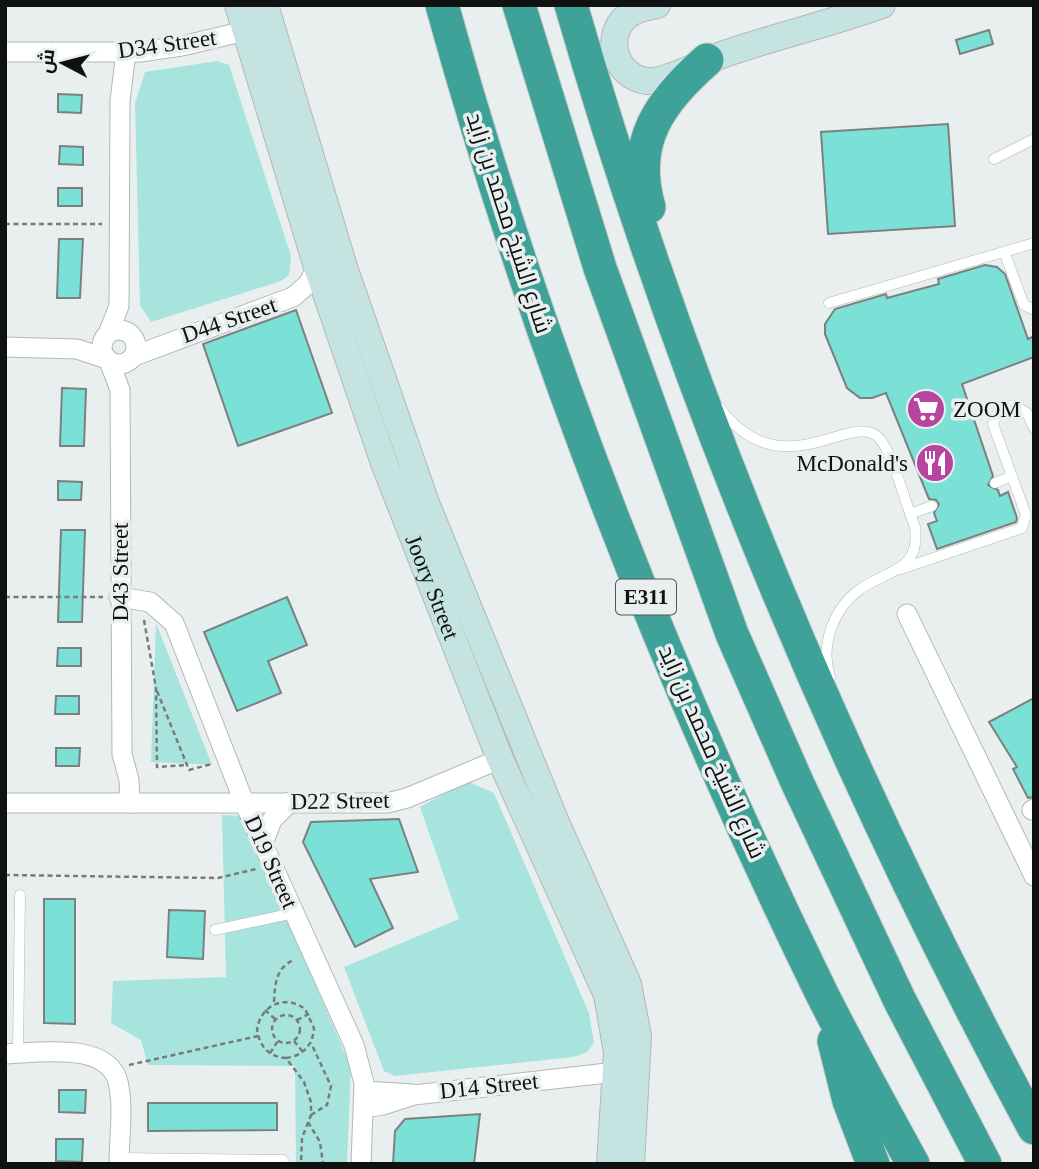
<svg xmlns="http://www.w3.org/2000/svg" width="1039" height="1169" viewBox="0 0 1039 1169" font-family="'Times New Roman',Cairo,serif">
<style>
.green{fill:#a7e4dd}
.building{fill:#7be1d6;stroke:#7c8080;stroke-width:2}
.lines{fill:none;stroke-linecap:round;stroke-linejoin:round}
.lane-casing{stroke:#b2b7b7;stroke-width:11}
.street-casing{stroke:#b2b7b7;stroke-width:21}
.secondary-casing{stroke:#b2b7b7;stroke-width:28}
.highway-casing{stroke:#cacbcb;stroke-width:35}
.path{stroke:#777b7b;stroke-width:2.5;stroke-dasharray:5 3.5;stroke-linecap:butt}
.lane{stroke:#fff;stroke-width:10}
.street{stroke:#fff;stroke-width:19}
.secondary{stroke:#c5e3e0;stroke-width:26}
.highway{stroke:#3ea299;stroke-width:33}
.labels{text-anchor:middle;dominant-baseline:central;stroke-width:7;stroke-linejoin:round;paint-order:stroke}
.shield{fill:#e9efee;stroke:#515454;stroke-width:2}
.shield-label{font-size:21px;font-weight:bold;fill:#101212}
.street-label{font-size:23px;fill:#101212;stroke:#e9efee}
.poi-label{font-size:23px;fill:#101212;stroke:#e9efee;text-anchor:start}
</style>
<rect width="100%" height="100%" fill="#e9efee"/>
<g class="green">
<path d="M217,61L229,65L291,256L289,275L281,281L151,322L140,305L135,103L145,72Z"/>
<path d="M156,623L212,765L151,762Z"/>
<path d="M467,781L494,793L589,1013L594,1043L587,1052L573,1057L395,1076L384,1071L344,967L459,919L420,807Z"/>
<path d="M222,815L242,816L351,1067L347,1164H296L295,1066L148,1065L141,1040L111,1023L113,981L226,977Z"/>
</g>
<g class="building">
<path d="M989,30L993,44L960,54L956,40Z"/>
<path d="M58,94L82,95L81,113L58,112Z"/>
<path d="M948,124L955,226L828,234L821,132Z"/>
<path d="M60,146L83,147V165L59,164Z"/>
<rect x="58" y="188" width="24" height="18"/>
<path d="M59,239H83L80,298H57Z"/>
<path d="M985,265L997,267L1005,274L1028,339L1034,336V357L962,384L993,476L988,485L998,490L1000,496L1008,492L1017,518L1016,522L937,549L928,524L937,521L934,513L939,504L936,500L929,499L886,393L872,398H860L847,388L825,334V324L835,309L886,294L887,298L939,284L938,279Z"/>
<path d="M296,310L332,413L238,446L203,344Z"/>
<path d="M62,388L86,389L84,446H60Z"/>
<path d="M58,481L82,482L81,500H58Z"/>
<path d="M61,530H85L82,622H58Z"/>
<path d="M287,597L307,645L268,661L281,693L237,711L204,632Z"/>
<path d="M58,648H81V666H57Z"/>
<path d="M56,696H79V714H55Z"/>
<path d="M1034,698V797L1028,798L1013,769L1017,767L989,722Z"/>
<path d="M56,748H80L79,766H56Z"/>
<path d="M399,819L418,872L370,879L393,928L355,947L303,842L311,822Z"/>
<path d="M44,899H75V1024L44,1023Z"/>
<path d="M169,910L205,911L203,959L167,957Z"/>
<path d="M59,1090H86L85,1113L59,1112Z"/>
<path d="M148,1103H277V1130L148,1131Z"/>
<path d="M480,1114L474,1164H393L395,1131L405,1119Z"/>
<path d="M56,1139H83L82,1162L56,1161Z"/>
</g>
<g class="lines">
<defs>
<g id="lane">
<path d="M994,159L1034,139"/>
<path d="M1005,254L1024,305L1034,310"/>
<path d="M829,303L1034,243"/>
<path d="M720,408C782,491 852,409 879,438C892,451 907,508 915,527C921,572 886,570 859,590C833,609 820,646 830,677"/>
<path d="M995,483L1012,476"/>
<path d="M910,514L932,506"/>
<path d="M901,569L1022,528L1026,515L993,424L999,410L1014,405L1027,413L1034,428"/>
<path d="M215,930L294,913"/>
<path d="M18,1053L20,895"/>
<path d="M119,1158L283,1160"/>
</g>
<g id="street">
<path d="M5,52H140L182,46L245,31"/>
<circle cx="119" cy="347" r="17"/>
<path d="M108,334L119,306L120,101L126,52"/>
<path d="M5,347L77,349L107,359"/>
<path d="M134,356L293,297L308,284L317,267"/>
<path d="M109,361L120,390L122,754L129,780L130,803"/>
<path d="M119,597L150,602L174,623L244,802L354,1045L364,1083L361,1164"/>
<path d="M907,614L1034,876"/>
<path d="M5,803H387L407,798L500,759"/>
<path d="M1032,810L1034,809"/>
<path d="M263,844L272,820L290,802"/>
<path d="M5,1054C37,1053 108,1041 118,1082C124,1107 119,1138 119,1164"/>
<path d="M364,1091L413,1094"/>
<path d="M364,1108L383,1105L414,1095L616,1072"/>
</g>
<g id="secondary">
<path id="s1" d="M238,5L317,267L384,463L500,759L607,995L617,1052L610,1164"/>
<path d="M265,5L344,267L426,503L555,820L628,984L638,1036L631,1164"/>
<path d="M657,5C646,7 635,9 627,16C603,36 615,77 647,81C667,83 706,60 727,53C778,36 831,23 882,5"/>
</g>
<g id="highway">
<path d="M442,5C536,345 666,675 821,992C850,1050 882,1107 913,1164"/>
<path d="M519,5L600,268L732,634L797,782L900,1001L985,1164"/>
<path d="M571,5C684,395 841,770 1034,1128"/>
<path d="M649,207C630,142 660,101 707,60"/>
<path d="M834,1041L849,1101L873,1164"/>
</g>
</defs>
<use href="#lane" class="lane-casing"/>
<use href="#street" class="street-casing"/>
<use href="#secondary" class="secondary-casing"/>
<use href="#highway" class="highway-casing"/>
<g class="path">
<path d="M5,224H102"/>
<path d="M5,597H103"/>
<path d="M144,620L156,688L157,767L187,765"/>
<path d="M157,691L189,770L212,764"/>
<path d="M5,875L218,878L256,869"/>
<path d="M274,1002C275,982 276,968 295,959"/>
<path d="M265,1010L275,1019"/>
<circle cx="286" cy="1029" r="14"/>
<path d="M297,1020L309,1014"/>
<path d="M294,1041L303,1052"/>
<path d="M270,1053L278,1041"/>
<path d="M286,1058C303,1056 313,1045 314,1028L305,1009C285,994 261,1005 257,1029C259,1046 269,1057 286,1058L304,1082L311,1102V1115L302,1138L301,1164"/>
<path d="M129,1065L258,1036"/>
<path d="M311,1115L327,1105L331,1086L311,1043"/>
<path d="M308,1122L320,1142L323,1164"/>
</g>
<use href="#lane" class="lane"/>
<use href="#street" class="street"/>
<use href="#secondary" class="secondary"/>
<use href="#highway" class="highway"/>
</g>
<defs>
<symbol id="supermarket-disc" viewBox="-11 -11 22 22"><circle r="9.5" fill="#b7459f" stroke="#e9efee"/><path d="M-6-5.5h2.5l.6 2H6L4.5 2H-2.5L-4.4-4H-6ZM-1.5 3.2a1.3 1.3 0 1 0 .1 0ZM3 3.2a1.3 1.3 0 1 0 .1 0Z" fill="#fff"/></symbol>
<symbol id="restaurant-disc" viewBox="-11 -11 22 22"><circle r="9.5" fill="#b7459f" stroke="#e9efee"/><path d="M-5-6h1v4h1v-4h1v4h1v-4h1v5L-1.5 .5V6h-2V.5L-5-1ZM5-6V6H3V1.5H1.5Q1.5-4 5-6Z" fill="#fff"/></symbol>
</defs>
<g fill-rule="evenodd">
<use href="#supermarket-disc" x="904" y="387" width="44" height="44"/>
<use href="#restaurant-disc" x="913" y="441" width="44" height="44"/>
</g>
<g class="labels">
<rect class="shield" x="616" y="579.5" width="60" height="35" rx="5"/>
<g class="shield-label">
<text x="646" y="597">E311</text>
</g>
<g class="street-label">
<text transform="translate(167 44) rotate(-8)">D34 Street</text>
<text transform="translate(509 223) rotate(72)">شارع الشيخ محمد بن زايد</text>
<text transform="translate(229 320) rotate(-19)">D44 Street</text>
<text transform="translate(120 572) rotate(-90)">D43 Street</text>
<text stroke="none"><textPath href="#s1" startOffset="614">Joory Street</textPath></text>
<text transform="translate(712 752) rotate(66)">شارع الشيخ محمد بن زايد</text>
<text transform="translate(340 801) rotate(-1)">D22 Street</text>
<text transform="translate(271 862) rotate(66)">D19 Street</text>
<text transform="translate(489 1086) rotate(-6)">D14 Street</text>
</g>
<g class="poi-label">
<text x="953" y="409">ZOOM</text>
<text x="908" y="463" text-anchor="end">McDonald's</text>
</g>
</g>
<rect width="1039" height="1169" fill="none" stroke="#101212" stroke-width="14"/>
<g transform="translate(63 63) rotate(277)" stroke="#e9efee" stroke-width="5" paint-order="stroke">
<path d="M0-5L12 26L0 18L-12 26Z" fill="#101212"/>
<text y="-10" font-size="19" font-weight="bold" text-anchor="middle" fill="#101212">ش</text>
</g>
</svg>
